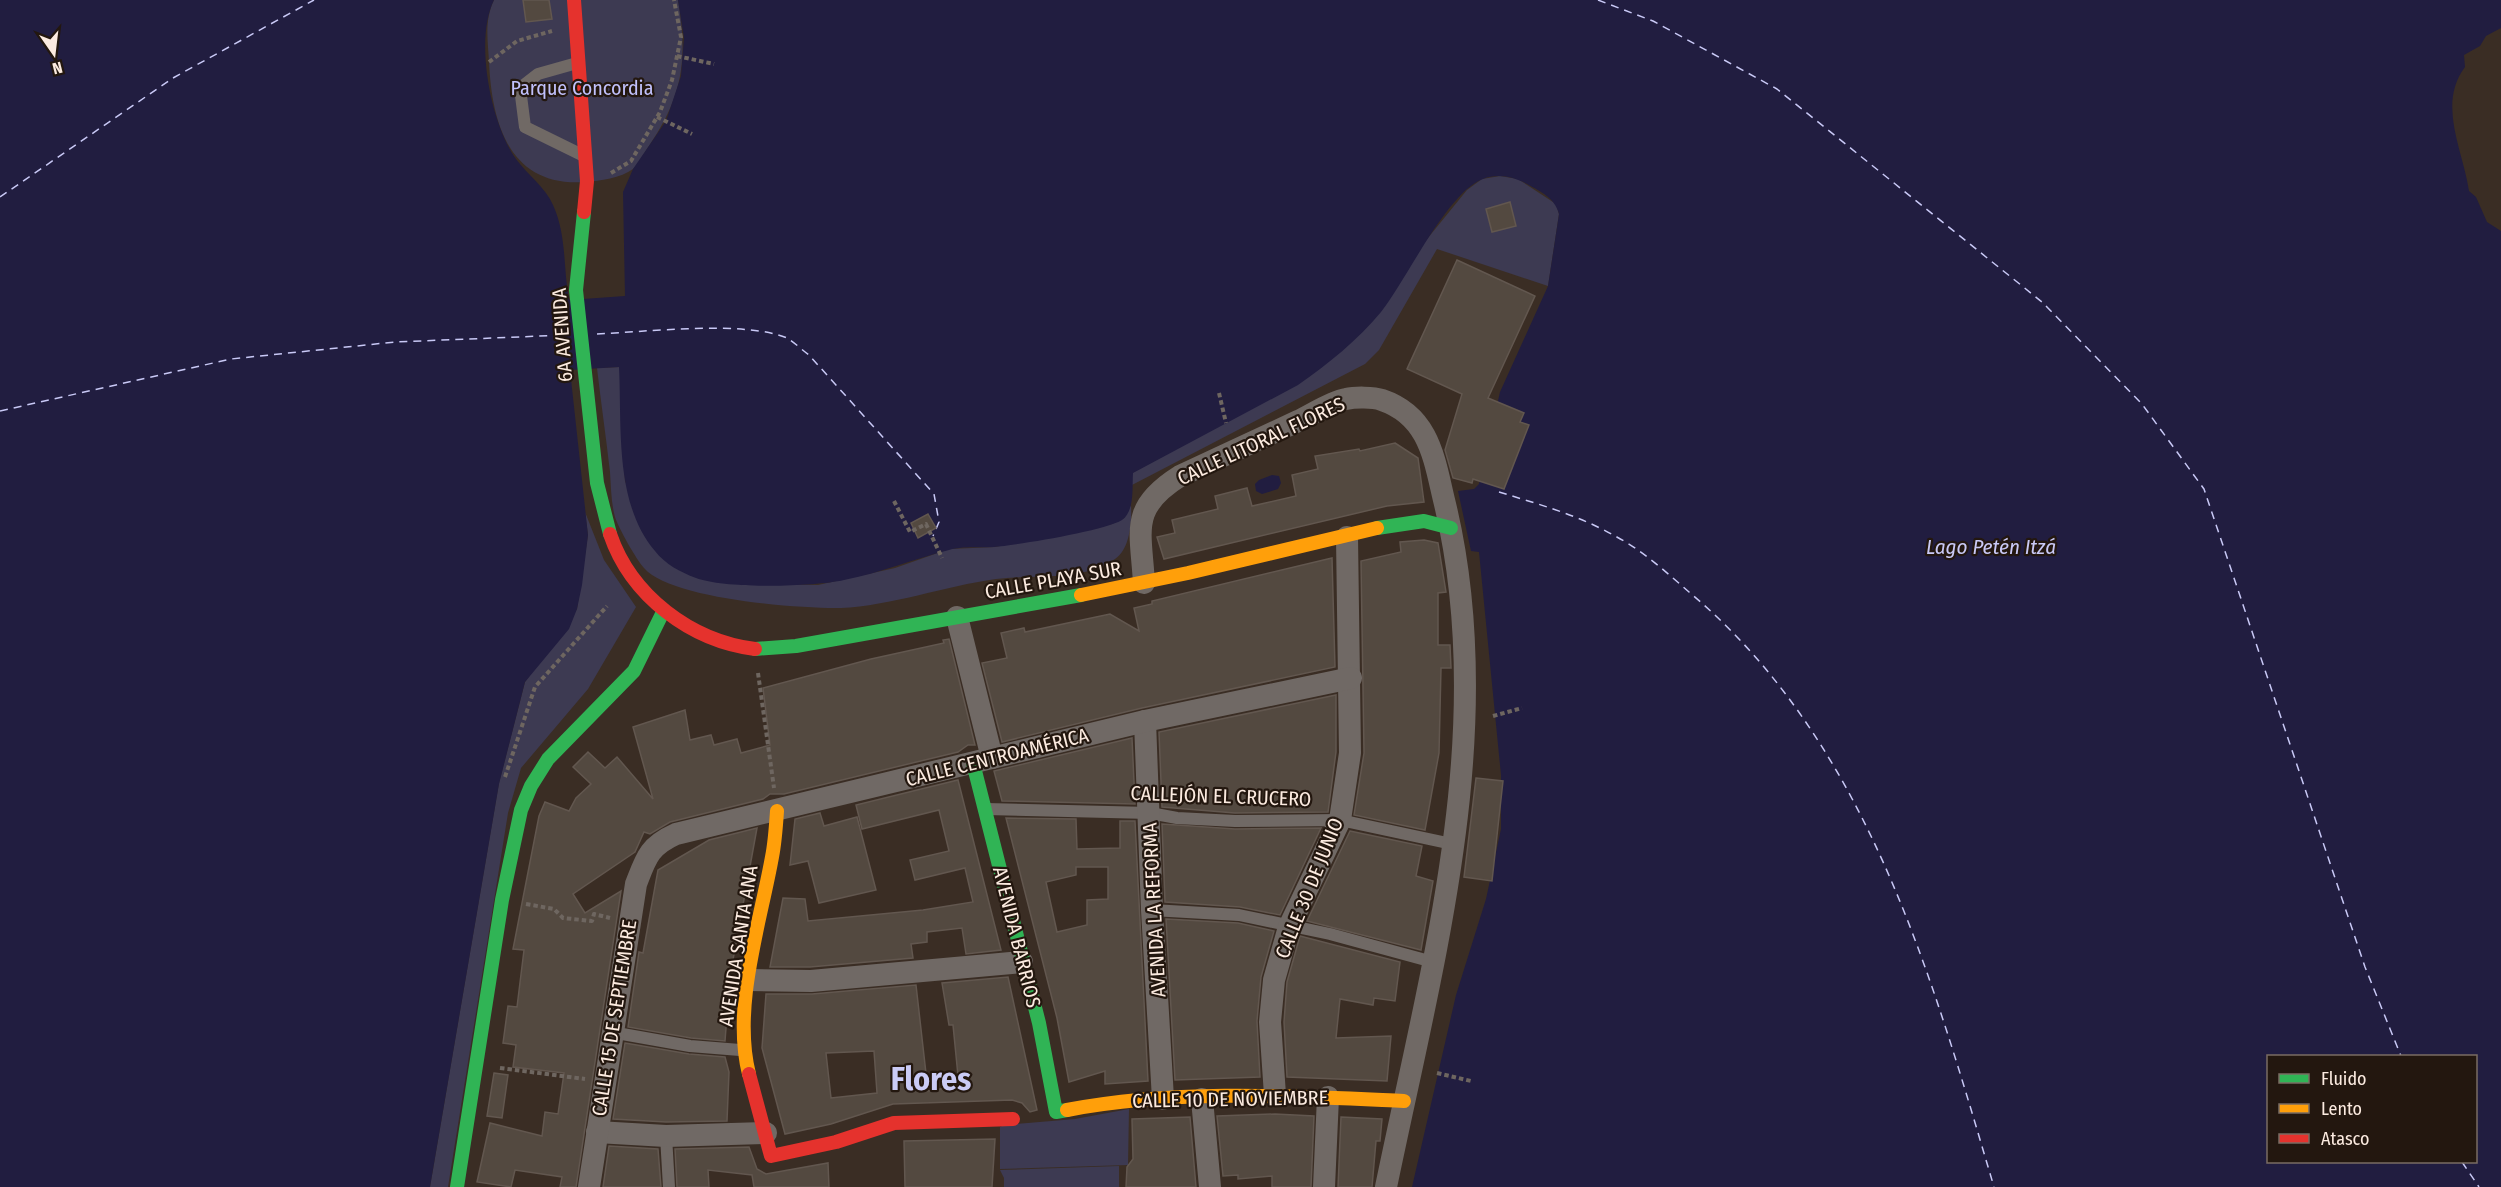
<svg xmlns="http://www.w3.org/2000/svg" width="2501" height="1187" viewBox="0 0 2501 1187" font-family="'Fira Sans Condensed',sans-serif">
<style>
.green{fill:#3d3a52}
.water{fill:#211d40;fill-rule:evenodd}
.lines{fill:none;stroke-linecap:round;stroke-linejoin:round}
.ferry{stroke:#c9c9f6;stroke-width:1.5;stroke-dasharray:8 6;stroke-linecap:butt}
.building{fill:#534940;stroke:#62574f;stroke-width:1.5;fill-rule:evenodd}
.path{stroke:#6e6660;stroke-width:4;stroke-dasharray:4.5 3;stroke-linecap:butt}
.lane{stroke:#706965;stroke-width:12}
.street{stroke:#706965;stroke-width:22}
.fast{stroke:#30b455;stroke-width:14}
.slow{stroke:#ff9f0a;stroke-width:14}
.jam{stroke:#e5322d;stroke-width:14}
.labels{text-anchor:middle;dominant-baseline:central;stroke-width:4.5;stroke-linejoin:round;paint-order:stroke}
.park-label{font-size:20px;fill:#c1c1fc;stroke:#23170f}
.street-label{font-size:20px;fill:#fcebe0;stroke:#23170f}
.water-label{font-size:21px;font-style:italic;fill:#c9c9f6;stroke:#23170f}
.town-label{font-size:32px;font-weight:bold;fill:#cacbf6;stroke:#23170f}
</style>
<rect width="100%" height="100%" fill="#3a2d24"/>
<g class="green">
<path d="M494,0H678C688,59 683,96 649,146C644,153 639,164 633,169C621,178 600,181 585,182C510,187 492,125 489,62C488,41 484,21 494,0Z"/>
<path d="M1500,176L1518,179L1556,204L1559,214L1548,286L1437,249L1379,350L1365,364L1132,485V473L1165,455L1423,244L1467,190L1482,179Z"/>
<path d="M620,367L625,482L734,583L818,585L895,568L949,549L995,547L1112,524L1124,518L1131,505C1132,522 1130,549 1115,559C1082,582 1035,574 996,579C945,586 890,606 841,608C800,609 670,599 644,568C636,559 619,529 615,517C611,503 611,486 610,472C606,437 601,403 597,368Z"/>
<path d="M585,512L604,560L636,607L588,689L521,768L508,813L448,1187H430L499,783L525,682L577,609L588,535Z"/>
<path d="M1129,1109L1128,1165L1000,1169V1127L1004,1125L1075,1119Z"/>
<path d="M1119,1166V1187H1004V1178L1000,1170Z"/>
</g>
<g class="water">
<path d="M0,0H494C474,40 491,124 516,159C527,174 546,188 553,205C567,236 563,268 569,300L625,296L623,192L633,169L666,121L681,76L684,38L678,0H2501V28L2486,36L2480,46L2464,55L2465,67C2437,104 2463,150 2469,191L2476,197L2487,222L2501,231V1187H1412L1456,995L1486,899L1501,829V775L1479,552L1471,551L1458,491L1474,489L1479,484L1500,392L1548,286L1559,214C1555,198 1541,192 1527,184C1514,177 1498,173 1483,179C1447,192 1406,281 1381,312C1358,340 1328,364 1298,385L1133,473C1132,487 1135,511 1122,520C1104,531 1017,545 994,547C979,548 962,546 949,550C914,559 880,573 844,580C813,587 725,589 696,578C680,572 665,564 655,551C614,503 622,426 619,367L570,370L588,535L582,585L577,609L569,629L525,682L499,784L430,1187H0ZM2268,1056H2476V1162H2268Z"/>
<path d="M1272,475L1279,476L1281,483L1278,489L1262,494L1256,491L1255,484L1259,480Z"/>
</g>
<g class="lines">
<g class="ferry">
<path d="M1598,0L1653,21L1777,89L2042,302L2142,404L2204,489L2365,967L2401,1056"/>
<path d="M0,197L173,78L314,0"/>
<path d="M597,334C645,332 745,320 787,338C794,342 802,350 809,355L934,494L939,522L933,536"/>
<path d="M0,411L231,359L395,342L566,335"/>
<path d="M1499,492C1538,504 1578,515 1613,535C1641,549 1666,572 1689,592C1867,741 1931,974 1994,1187"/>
<path d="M2462,1162L2479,1187"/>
</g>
</g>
<g class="building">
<path d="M523,0H549L552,19L526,22Z"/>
<path d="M1510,202L1516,226L1492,232L1486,209Z"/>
<path d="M1457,260L1535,296L1488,398L1524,413L1520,422L1529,425L1504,489L1473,479L1472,483L1453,478L1445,450L1462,394L1407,369Z"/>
<path d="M1395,443L1418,458L1424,502L1387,506L1164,559L1157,537L1175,533L1172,520L1218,509L1215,496L1247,488L1252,506L1296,496L1292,475L1318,469L1315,456L1359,449L1360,451Z"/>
<path d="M928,514L936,528L918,538L911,523Z"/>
<path d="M1424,540L1438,543L1446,592L1438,593V645H1450L1451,668H1441L1439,753L1425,830L1354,815L1364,753L1361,561L1401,552L1400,542Z"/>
<path d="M1332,558L1335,667L1142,708L1002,742L982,663L1007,658L1001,633L1024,628L1025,632L1110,614L1139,631L1134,608L1152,604V601Z"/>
<path d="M949,639L975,745H968L958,752L784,794H770L763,799L670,822L650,834L644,832L635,852L573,894L585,913L621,891L576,1187H560L562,1177L515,1170L511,1187L477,1182L490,1123L542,1136L545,1112L558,1114L564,1073L513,1067L516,1045L503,1043L508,1006L517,1007L524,950L513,949L539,816L545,802L569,811L576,798L591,784L573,767L588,752L605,768L617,757L653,799L633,727L685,710L690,740L711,735L714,745L737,739L741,753L770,745L763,688L871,659L944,643L943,640Z"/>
<path d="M1336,695V752L1328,812L1235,813L1162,807L1159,732Z"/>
<path d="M1132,738L1135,804L1002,801L994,771Z"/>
<path d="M1476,778L1503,781L1492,881L1464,877Z"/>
<path d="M958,780L1001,950L966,954L962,928L927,932V942L911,944L913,958L810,967H770L783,898L805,899L808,921L923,910L973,902L965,868L915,880L910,860L949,851L939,810L862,829L856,805Z"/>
<path d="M820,813L824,826L857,817L876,890L819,903L808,861L790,865L795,819Z"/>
<path d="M1006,818L1076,819L1077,849L1120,848V821H1135L1148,1081L1105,1084V1071L1069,1082L1057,1018ZM1076,867H1108V899L1087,900V925L1057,932L1046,882L1076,875Z"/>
<path d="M1162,824L1235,829L1321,828L1280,915L1240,907L1165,902Z"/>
<path d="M757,828L730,976L725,1041L691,1038L628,1027L639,952L643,953L658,870L709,840Z"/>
<path d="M1350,831L1422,846L1416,876L1433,881L1421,950L1307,921Z"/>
<path d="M1166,919L1238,923L1274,931L1261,977L1257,1021L1260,1077L1175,1080Z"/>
<path d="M1300,936L1400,962L1395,1001L1374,998L1373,1005L1340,999L1336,1038L1391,1036L1387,1081L1287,1077L1284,1022L1287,982Z"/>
<path d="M1008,977L1037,1110L1030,1112L1022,1103L1012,1100L893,1104L831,1124L785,1134L762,1048L766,994H812L916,985L928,1091L959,1086L953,1025H949L942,983ZM874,1051L877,1093L831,1098L826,1053Z"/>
<path d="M625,1043L689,1054L725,1057L729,1072L727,1121L666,1122L613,1119Z"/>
<path d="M494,1073L508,1075L502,1118L487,1116Z"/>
<path d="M1275,1114L1314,1116L1311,1187H1272V1176L1238,1179V1175L1223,1176L1217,1116Z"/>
<path d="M1190,1117L1196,1187H1126L1127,1167L1133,1159L1132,1119Z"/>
<path d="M1341,1117L1382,1119L1380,1141H1376L1372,1187H1338Z"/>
<path d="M995,1139L992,1187H905L904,1141Z"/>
<path d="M609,1146L658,1149L661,1187H603Z"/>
<path d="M749,1147L757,1169L766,1174L828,1163L829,1187H754L752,1175L708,1170L709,1187H677L675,1149Z"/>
</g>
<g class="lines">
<g class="path">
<path d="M677,56L714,64"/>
<path d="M489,62L517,41L552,31"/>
<path d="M657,117L692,134"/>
<path d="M611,173L631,161L660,112L672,80L681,37L674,0"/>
<path d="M1219,393L1226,423"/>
<path d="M894,501L910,532L926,524L942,558"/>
<path d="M758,673L774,788"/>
<path d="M1493,716L1522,708"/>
<path d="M505,777L535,687L607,606"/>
<path d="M526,904L554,909L563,918L592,921L594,914L610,918"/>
<path d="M500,1068L585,1079"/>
<path d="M1437,1073L1471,1081"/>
</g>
<g class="lane">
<path d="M577,63L538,74L520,88L525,127L582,155"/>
<path d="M986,809L1150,813L1177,818L1235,821L1340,820L1452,844"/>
<path d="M1152,910L1239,915L1330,934L1433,962"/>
<path d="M611,1032L690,1046L740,1050"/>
<path d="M666,1136L669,1187"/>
</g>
<g class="street">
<path d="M1144,583C1141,530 1129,508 1180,476C1219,458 1259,439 1298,421C1313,414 1330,402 1346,399C1355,397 1373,397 1382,400C1429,416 1434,458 1444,500C1500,727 1432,964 1386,1187"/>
<path d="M957,617L992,758"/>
<path d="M1145,721L1152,910L1163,1099"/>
<path d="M748,980L811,981L1022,962"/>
<path d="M1275,1095L1270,1022L1274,980L1289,927L1340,820L1350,753L1347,537"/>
<path d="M1202,1099L1210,1187"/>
<path d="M597,1132L666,1136L766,1133"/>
<path d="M589,1187L636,884C646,858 649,846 676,834L1145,721L1351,678"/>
<path d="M1324,1187L1328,1097"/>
</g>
<g class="fast">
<path d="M584,212L576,290L597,483L610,534"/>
<path d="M1377,528L1424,521L1451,528"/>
<path d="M755,649L796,646L1081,595"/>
<path d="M973,763L1039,1023L1056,1112L1067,1110"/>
<path d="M457,1187L502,900L521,810L531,786L548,759L634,671L663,612"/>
</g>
<g class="slow">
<path d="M1081,595L1188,573L1377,528"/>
<path d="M749,1074C732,1007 760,924 772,857C775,842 776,826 777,811"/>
<path d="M1067,1110C1178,1089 1292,1096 1404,1101"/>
</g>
<g class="jam">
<path d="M574,0L587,181L584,212"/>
<path d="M610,534C631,596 691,641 755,649"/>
<path d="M749,1074L771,1156L836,1142L894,1123L1013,1119"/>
</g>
</g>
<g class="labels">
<g class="park-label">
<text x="582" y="88">Parque Concordia</text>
</g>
<g class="street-label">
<text transform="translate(562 335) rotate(-94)">6A AVENIDA</text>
<text transform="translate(1261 441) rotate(-25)">CALLE LITORAL FLORES</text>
<text transform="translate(1053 580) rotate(-10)">CALLE PLAYA SUR</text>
<text transform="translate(997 757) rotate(-14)">CALLE CENTROAMÉRICA</text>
<text transform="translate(1221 796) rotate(2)">CALLEJÓN EL CRUCERO</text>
<text transform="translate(1309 888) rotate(-68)">CALLE 30 DE JUNIO</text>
<text transform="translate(1154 910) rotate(-93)">AVENIDA LA REFORMA</text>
<text transform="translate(1017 937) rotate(76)">AVENIDA BARRIOS</text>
<text transform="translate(738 946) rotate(-81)">AVENIDA SANTA ANA</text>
<text transform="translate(614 1018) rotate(-81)">CALLE 15 DE SEPTIEMBRE</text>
<text transform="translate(1230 1099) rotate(-1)">CALLE 10 DE NOVIEMBRE</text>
</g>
<g class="water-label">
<text x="1991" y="547">Lago Petén Itzá</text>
</g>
<g class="town-label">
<text x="931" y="1079">Flores</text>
</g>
</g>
<rect x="2267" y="1055" width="210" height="108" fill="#23170f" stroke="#7a6c63" stroke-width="1.5"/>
<rect x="2279" y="1074" width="30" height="9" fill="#30b455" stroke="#7a6c63" stroke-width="1.5"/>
<text x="2321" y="1085" font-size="18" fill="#fcebe0">Fluido</text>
<rect x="2279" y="1104" width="30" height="9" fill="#ff9f0a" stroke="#7a6c63" stroke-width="1.5"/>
<text x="2321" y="1115" font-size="18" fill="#fcebe0">Lento</text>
<rect x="2279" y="1134" width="30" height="9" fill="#e5322d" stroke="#7a6c63" stroke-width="1.5"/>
<text x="2321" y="1145" font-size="18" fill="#fcebe0">Atasco</text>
<g transform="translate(54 54) rotate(166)" stroke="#23170f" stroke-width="4.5" paint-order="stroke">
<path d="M0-4.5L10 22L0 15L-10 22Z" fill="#fcebe0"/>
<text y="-9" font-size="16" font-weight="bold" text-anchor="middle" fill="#fcebe0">N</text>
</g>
</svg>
